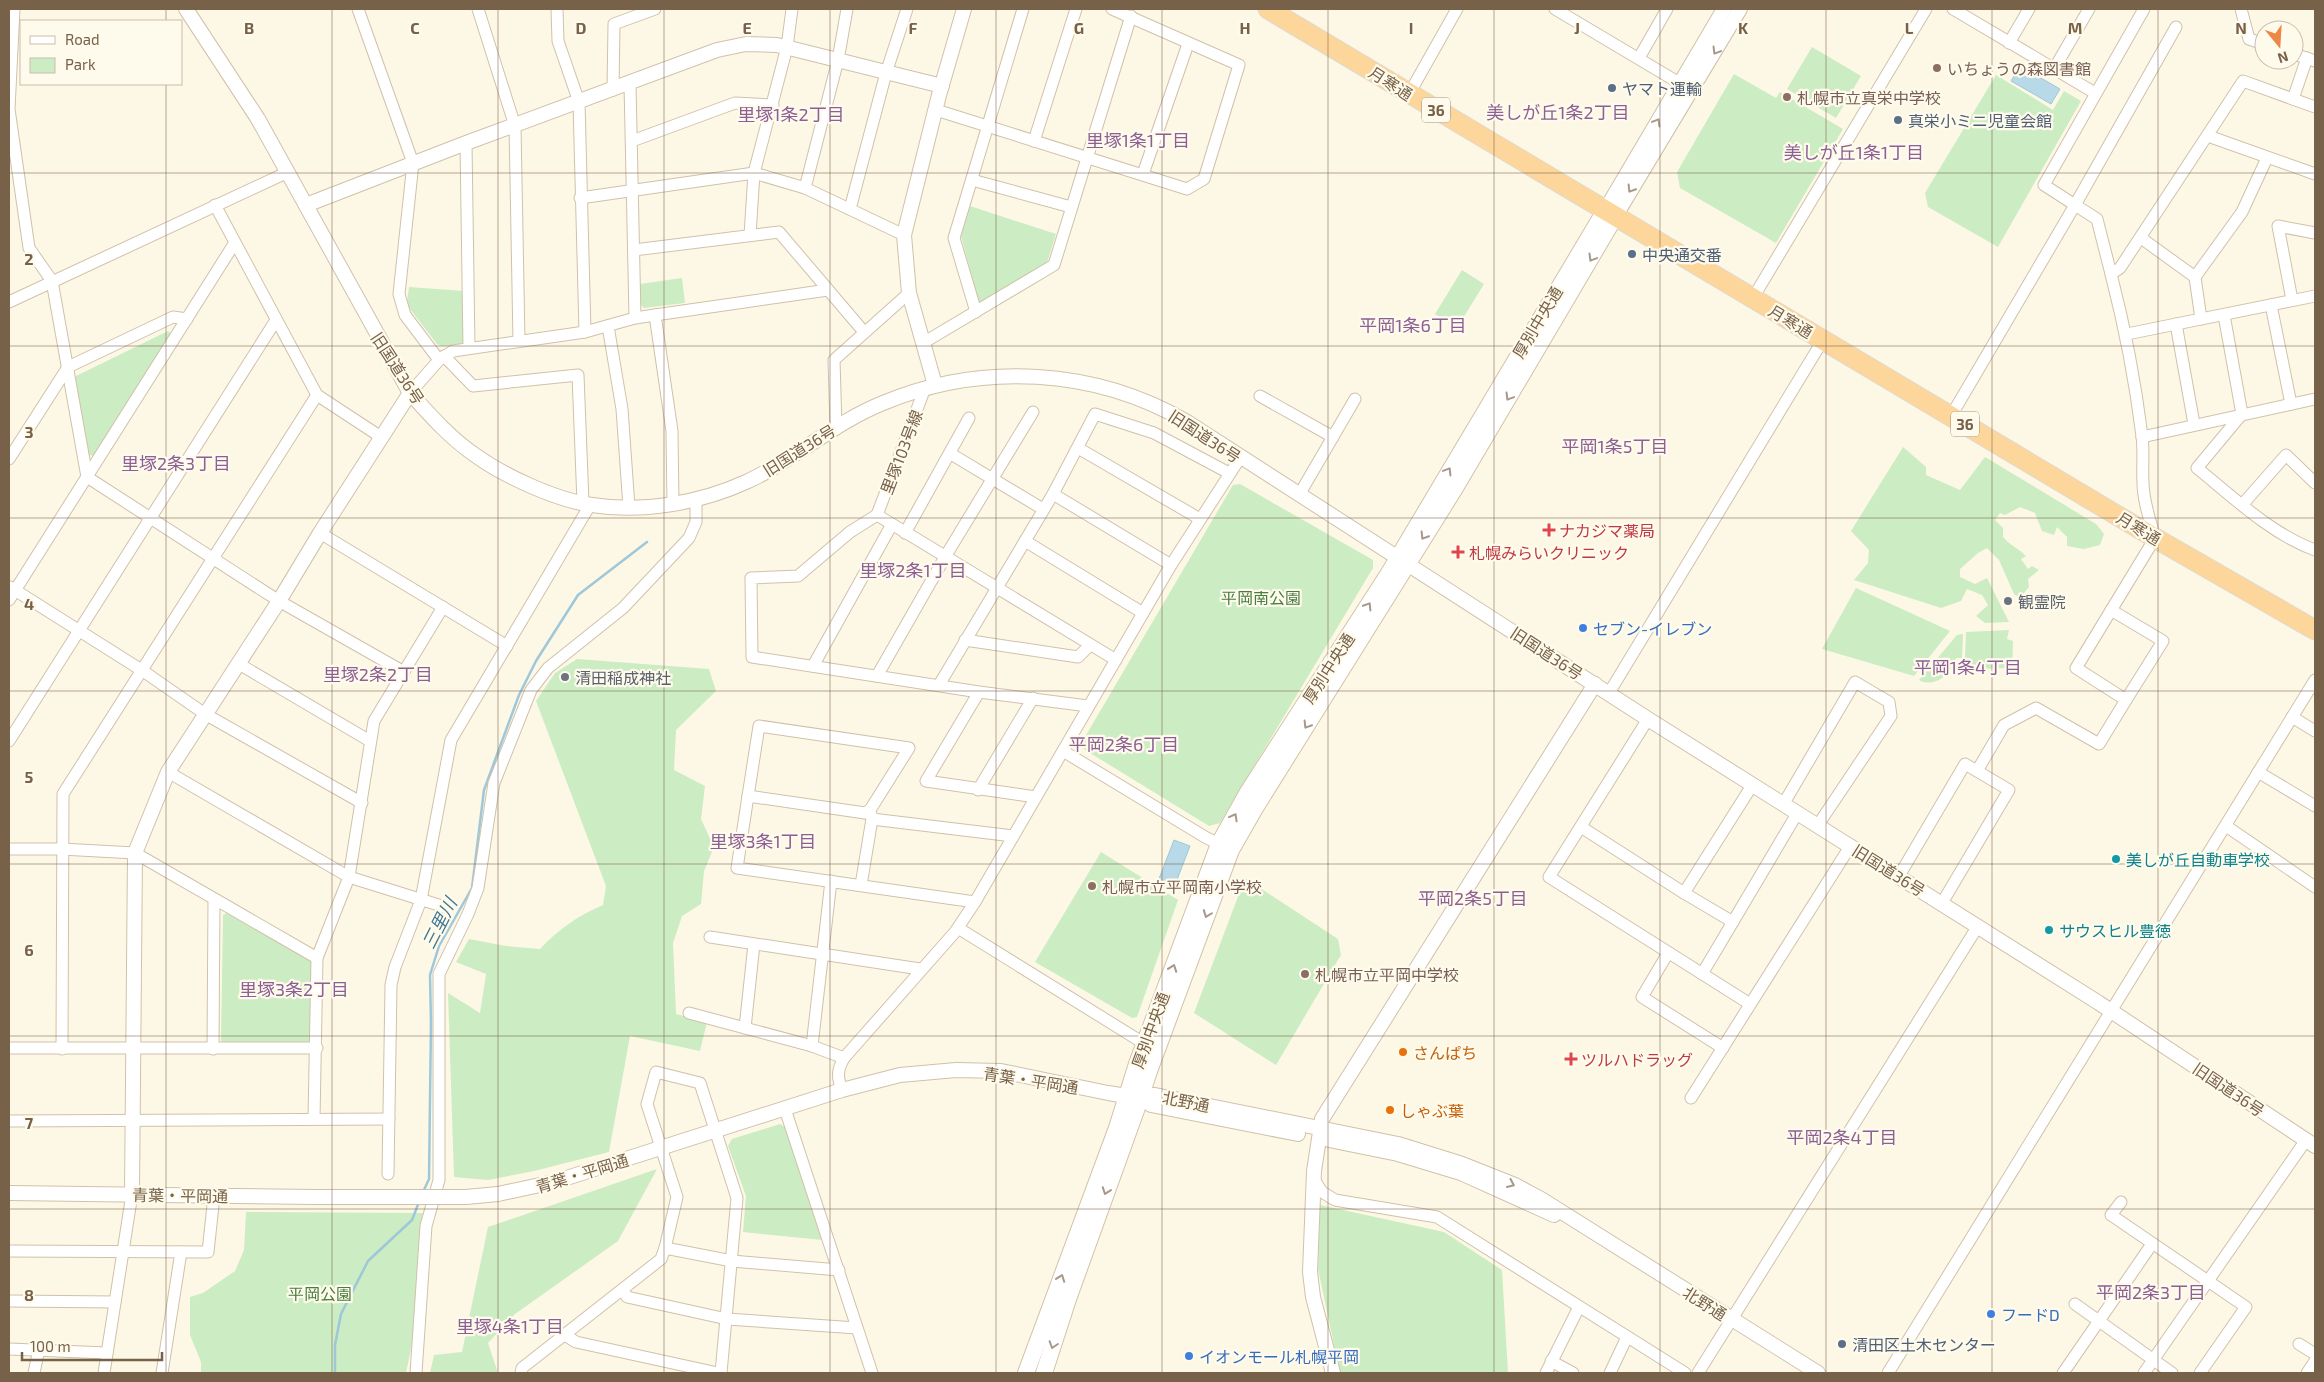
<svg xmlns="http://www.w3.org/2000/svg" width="2324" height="1382" viewBox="0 0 2324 1382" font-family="'Exo 2','Noto Sans JP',sans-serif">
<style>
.green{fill:#ccecc3}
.water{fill:#b8d9e8;stroke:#9ec7da}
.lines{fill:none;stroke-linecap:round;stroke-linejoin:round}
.stream{stroke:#9ec7da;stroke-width:2.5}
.minor-casing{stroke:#d0c1ab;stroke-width:13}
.tertiary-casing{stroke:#d0c1ab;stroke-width:16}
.secondary-casing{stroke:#d3c2a8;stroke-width:18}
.trunk-casing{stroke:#dfd9d3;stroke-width:21}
.minor{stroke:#fff;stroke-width:11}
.tertiary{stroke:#fff;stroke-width:14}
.secondary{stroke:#fff;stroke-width:16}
.trunk{stroke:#fcd69a;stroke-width:19}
.tertiary-bridge-casing{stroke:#d0c1ab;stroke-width:16;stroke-linecap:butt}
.tertiary-bridge{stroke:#fff;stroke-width:14}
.oneway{stroke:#a79889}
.grid{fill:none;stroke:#786149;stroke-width:1;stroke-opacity:0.55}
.education-dot{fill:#8d6e63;stroke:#fffbec;stroke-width:2}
.service-dot{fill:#5c6f8a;stroke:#fffbec;stroke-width:2}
.health-dot{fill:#e0444e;stroke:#fffbec;stroke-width:2}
.worship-dot{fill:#6b7280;stroke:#fffbec;stroke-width:2}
.shop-dot{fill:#3f7fe0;stroke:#fffbec;stroke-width:2}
.culture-dot{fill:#0f9aa8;stroke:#fffbec;stroke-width:2}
.food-dot{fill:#e8710a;stroke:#fffbec;stroke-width:2}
.labels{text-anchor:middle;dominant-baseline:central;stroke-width:4.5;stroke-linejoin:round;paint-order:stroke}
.shield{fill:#fffbec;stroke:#a08f7a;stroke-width:1}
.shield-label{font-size:15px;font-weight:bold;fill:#786149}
.education-label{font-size:16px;fill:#785e54;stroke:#fffbec;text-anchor:start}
.street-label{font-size:16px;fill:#786149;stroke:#fffbec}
.service-label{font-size:16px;fill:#4e5e75;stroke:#fffbec;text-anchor:start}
.health-label{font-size:16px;fill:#be3a42;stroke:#fffbec;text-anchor:start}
.park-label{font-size:16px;fill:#487e40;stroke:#fffbec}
.worship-label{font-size:16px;fill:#5b616d;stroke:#fffbec;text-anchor:start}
.shop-label{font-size:16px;fill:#366cbe;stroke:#fffbec;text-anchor:start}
.culture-label{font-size:16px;fill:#0d838f;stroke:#fffbec;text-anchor:start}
.food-label{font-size:16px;fill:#c56008;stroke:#fffbec;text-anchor:start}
.neighbourhood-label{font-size:18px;fill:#8c6094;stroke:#fffbec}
.water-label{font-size:18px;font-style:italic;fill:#437894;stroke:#fffbec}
.grid-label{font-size:16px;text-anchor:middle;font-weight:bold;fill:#786149;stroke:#fffbec;stroke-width:4.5;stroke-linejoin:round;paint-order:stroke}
</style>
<rect width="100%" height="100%" fill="#fdf8e5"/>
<g class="green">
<path d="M1812,47L1861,76L1836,118L1787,89Z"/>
<path d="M1734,74L1776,98L1780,92L1843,129L1776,243L1680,188L1677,172Z"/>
<path d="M1996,75L2053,110L2064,91L2081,101L1998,247L1928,207L1925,193Z"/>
<path d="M970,206L1056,234L1046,266L979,303L961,236Z"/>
<path d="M1462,270L1484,284L1457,328L1435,314Z"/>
<path d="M682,278L685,303L644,308L639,303L640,284Z"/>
<path d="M409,287L464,291L466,342L463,345L441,346L437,344L410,309L407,302Z"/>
<path d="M168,331L173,336L95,456L89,455L74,377Z"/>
<path d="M1903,447L1926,467V475L1960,490L1985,457L2096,524L2104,534L2100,545L2084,549L2067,546V537L2057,527L2054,535L2042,531L2035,513L2020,507L2005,515L2000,513L1995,520L2003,528V537C2012,547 2017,547 2026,556L2021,559L2028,569L2032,566L2039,570L2028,579L2029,587L2023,594L2027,599L2032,597L2033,605L2032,607L2014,594L1999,560L1987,548L1978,553L1960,569V577L1975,584L1987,578L2009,622L1985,623L1976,616L1988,605L1982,595L1967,589L1961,601L1941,608L1854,580L1868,563L1869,550L1851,531Z"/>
<path d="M1240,484L1373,560V568L1220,823L1209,826L1082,748V742L1233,485Z"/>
<path d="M1856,588L1950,631L1914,676L1822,649Z"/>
<path d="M2009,630L2007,639L2013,641L2012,675H2007V668L1978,669V665H1972V659L1965,658L1966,632Z"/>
<path d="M1963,634L1962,658H1956C1953,673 1934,689 1919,680L1957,635Z"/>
<path d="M577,659L709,669L716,691L676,730L674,770L705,786L701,819L714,847L704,871L701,904L682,916L673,943L676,1014L707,1022L700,1051L630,1036L609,1152L534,1171L488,1180L454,1177L448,993L480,1013L486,974L456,962L469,939L506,946L540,949C559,929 577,916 603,905L606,886L536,701L555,673Z"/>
<path d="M1101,852L1178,900L1137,1017L1132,1018L1035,962Z"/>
<path d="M1245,878L1338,939L1341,955L1276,1065L1194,1013Z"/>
<path d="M227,913L315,963L312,1042L223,1043L221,1040L223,915Z"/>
<path d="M780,1124L785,1127L822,1240L743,1232L746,1196L728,1146L732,1139Z"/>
<path d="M657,1169L618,1241L515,1314L488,1343L498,1373H430L434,1355L462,1352L488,1227Z"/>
<path d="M1320,1205L1444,1232L1502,1270L1508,1373H1340L1318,1269Z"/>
<path d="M246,1212L423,1213L413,1339L406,1373H201V1362L190,1335V1297L203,1293L235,1271L244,1250Z"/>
</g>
<g class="water">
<path d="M2020,66L2060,89L2051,104L2011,81Z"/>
<path d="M1174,840L1190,846L1173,890L1157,884Z"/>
</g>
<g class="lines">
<g class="stream">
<path d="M423,1192L429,1179L431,1023L430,975L439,946L472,888L484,790L519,695L536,661L578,595L647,542"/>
<path d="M335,1373V1345L341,1314L368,1261L412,1220L419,1202"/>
</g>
<defs>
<g id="minor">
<path d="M14,9L9,109L29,248L52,281L87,477L279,601L404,672"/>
<path d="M358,9L413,163L399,294L405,315L439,360"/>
<path d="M478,9L515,126L519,341"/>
<path d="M557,9L558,41L579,102L585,332"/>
<path d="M1555,9L1686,87"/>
<path d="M1953,9L2095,93"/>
<path d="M2241,9L2249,39L2264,44"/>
<path d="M2176,27L2075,205L2097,219L2111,274L2120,268L2243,81L2315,107"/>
<path d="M2009,43L2029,9"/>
<path d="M2294,54L2315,61"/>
<path d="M1639,58L1667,9"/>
<path d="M2054,69L2089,9"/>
<path d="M630,84L635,318"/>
<path d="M613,90L614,24L655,9"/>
<path d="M1409,94L1457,9"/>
<path d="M2293,99L2307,58"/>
<path d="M936,110L1187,189L1204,179L1239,65L1112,9"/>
<path d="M2208,136L2315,174"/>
<path d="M632,141L735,103L773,105"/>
<path d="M1034,141L1076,9"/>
<path d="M466,143L469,348"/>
<path d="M1143,174L1188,44"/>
<path d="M972,180L1071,207"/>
<path d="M805,188L838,60L847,9"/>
<path d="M580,198L754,173L805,188L904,235"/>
<path d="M215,205L317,395L381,437"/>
<path d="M850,209L886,73L907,9"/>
<path d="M750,235L754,173L787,47L792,9"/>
<path d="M2141,238L2195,277"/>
<path d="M634,250L779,232L864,332"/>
<path d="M1753,298L1926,9"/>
<path d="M2292,300L2278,226L2315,233"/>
<path d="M9,302L288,172"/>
<path d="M2271,305L2291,404"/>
<path d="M976,312L954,238L1023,9"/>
<path d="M655,315L672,431L673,504"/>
<path d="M2224,315L2242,414L2197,468C2233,497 2271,534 2315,550"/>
<path d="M2201,319L2195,277L2242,212L2267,158"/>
<path d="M2176,324L2194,424"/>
<path d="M608,326L622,409L629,507"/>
<path d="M2127,334L2315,296"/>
<path d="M923,343L1054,265L1131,16"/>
<path d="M444,356L473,386L578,375L583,503"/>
<path d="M410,393L439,360L453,351L585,332L635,318L655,315L828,290"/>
<path d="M1260,396L1333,437"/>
<path d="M1951,416L2075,205L2044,185L2144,9"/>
<path d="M836,427L834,360L909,293"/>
<path d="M2142,437L2315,399"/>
<path d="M1078,448L1200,519"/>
<path d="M951,454L1043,509"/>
<path d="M9,459L68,367L173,317L187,319"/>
<path d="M1053,494L1171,565"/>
<path d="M1299,495L1355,399"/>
<path d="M2242,505L2286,455L2315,483"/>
<path d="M877,515L850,532L798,576L751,578L752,657L979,692L1088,706"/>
<path d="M877,515L1116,660"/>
<path d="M877,515L925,388"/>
<path d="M320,533L507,646"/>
<path d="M905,533L969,418"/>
<path d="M1025,541L1143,613"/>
<path d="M10,587L143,671L205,714L362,803"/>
<path d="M9,600L234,244"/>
<path d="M2111,610L2163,641L2126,700"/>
<path d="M965,640L1078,657L1090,645"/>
<path d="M239,664L370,741"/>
<path d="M813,666L891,526"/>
<path d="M877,676L945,557L1033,412"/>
<path d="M939,685L1053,494L1095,414L1154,433L1229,473"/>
<path d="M979,692L926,781L1036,797"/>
<path d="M1609,693L1823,340"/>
<path d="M2292,717L2315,731"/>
<path d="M1648,719L1549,877L1750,1004"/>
<path d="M9,741L276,320"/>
<path d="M1063,751L1205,837L1225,847"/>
<path d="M168,772L349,877L445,907"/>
<path d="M2258,772L2315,806"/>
<path d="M978,790L1033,698"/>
<path d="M748,796L759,726L909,748L870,810"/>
<path d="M1784,803L1855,682L1889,702L1891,716L1818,825"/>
<path d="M2226,826L2315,887"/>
<path d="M1581,827L1684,893L1753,784"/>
<path d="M9,849H61L135,853L317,958"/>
<path d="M1899,876L1965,764L1977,771L2004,725L2036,708L2099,744L2126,700L2076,668L2155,538C2150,520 2143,501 2143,482C2142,467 2144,452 2142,436C2135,380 2125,328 2111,274"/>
<path d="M861,885L872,819"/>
<path d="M1684,893L1733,922"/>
<path d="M975,902L737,868L748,796L865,813L870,810L872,819L1013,836"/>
<path d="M1942,903L2009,790L1977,771"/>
<path d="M958,928L1145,1044"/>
<path d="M710,937L920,969"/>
<path d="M1668,953L1642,997L1723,1048"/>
<path d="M1702,974L1798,812"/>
<path d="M689,1013L812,1046L844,1058"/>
<path d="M745,1028L754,944"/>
<path d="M812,1046L831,881"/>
<path d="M9,1048H317"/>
<path d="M62,1049L63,794L317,395"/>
<path d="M213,1049L214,899"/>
<path d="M842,1090C837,1077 837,1070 844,1058L955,932L975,902L1171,565L1240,458"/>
<path d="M1691,1098L1851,845"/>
<path d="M785,1109L872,1373"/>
<path d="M314,1119L317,958L349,877L374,721L443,607"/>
<path d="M9,1121L389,1119"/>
<path d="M388,1174L391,985L395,967L421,900L451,740L590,505"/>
<path d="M1315,1181L1322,1192L1335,1200L1437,1217L1685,1373"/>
<path d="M2121,1202L2111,1215L2246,1307L2200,1373"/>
<path d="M665,1248L732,1261L839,1270"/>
<path d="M9,1251L208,1252L214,1196"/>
<path d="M623,1290L627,1297L727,1319L857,1328"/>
<path d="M9,1301L115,1302"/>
<path d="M2075,1304L2172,1373"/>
<path d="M565,1335L576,1342L718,1373"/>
<path d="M2299,1344L2315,1354"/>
<path d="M9,1349L107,1353"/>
<path d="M1551,1361L1573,1373"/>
<path d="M34,1373L39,1349"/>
<path d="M104,1373L132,1194"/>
<path d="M162,1373L181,1252"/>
<path d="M416,1373L426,1226L439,1180V974L468,914L478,888L494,783L531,690L548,668L623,608L689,538L696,522V499"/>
<path d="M521,1373L522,1368L661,1259L665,1248L677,1197L647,1104L656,1072L700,1083L737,1198L721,1373"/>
<path d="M1546,1373L1579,1307"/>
<path d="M1610,1373L1627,1337"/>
<path d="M1698,1373L1978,926"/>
<path d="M1888,1373L2315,680"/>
<path d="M2063,1373L2152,1244"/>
<path d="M2144,1373L2306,1140"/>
<path d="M2307,1373L2315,1361"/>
</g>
<g id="tertiary">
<path d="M186,9L258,119L410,393C430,415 450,438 475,455C504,476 556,500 592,505C642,513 700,503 746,482C795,460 833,423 883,403C981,362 1095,368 1187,422L1648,719L2099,1003L2315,1146"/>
<path d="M306,205L466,143L717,50L746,44L777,45L942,86"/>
<path d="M1606,209L1724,9"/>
<path d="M1616,215L1740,9"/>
<path d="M935,385L909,293L904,235L939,95L964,9"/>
<path d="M1141,1096L1151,1105L1298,1134"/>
<path d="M1329,1140L1398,1154L1461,1173L1554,1215"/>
<path d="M9,1193L316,1197"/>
<path d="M132,1194L135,853L168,772L279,601L320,533L410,393"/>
<path d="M498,1194L554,1182L842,1090L900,1075L956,1070L1001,1071L1108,1093L1127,1096L1155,1095L1398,1144L1462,1164L1515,1185L1541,1199L1818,1373"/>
<path d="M1333,1373L1313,1297L1310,1272L1314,1171L1322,1119L1595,684"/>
</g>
<g id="secondary">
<path d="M1026,1373L1117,1128L1137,1064L1219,844L1248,792L1389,573L1606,209"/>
<path d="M1044,1373L1068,1299L1139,1102L1149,1071L1231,850L1255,808L1455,488L1616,215"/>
</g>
<path id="trunk" d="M1268,9L2155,538L2315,630"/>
</defs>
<use href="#minor" class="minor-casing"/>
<use href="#tertiary" class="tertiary-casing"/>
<use href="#secondary" class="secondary-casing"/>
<use href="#trunk" class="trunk-casing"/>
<use href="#minor" class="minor"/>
<use href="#tertiary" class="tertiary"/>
<use href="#secondary" class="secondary"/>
<use href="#trunk" class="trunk"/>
<defs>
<path id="tertiary-bridge" d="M316,1197H466L498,1194"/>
</defs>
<use href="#tertiary-bridge" class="tertiary-bridge-casing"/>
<use href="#tertiary-bridge" class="tertiary-bridge"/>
</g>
<defs><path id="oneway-chevron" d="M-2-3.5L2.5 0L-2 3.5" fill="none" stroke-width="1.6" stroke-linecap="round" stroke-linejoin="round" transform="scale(1.25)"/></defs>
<g class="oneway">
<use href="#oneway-chevron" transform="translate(1716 51) rotate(121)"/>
<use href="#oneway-chevron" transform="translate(1657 122) rotate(-59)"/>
<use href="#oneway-chevron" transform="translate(1631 189) rotate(122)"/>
<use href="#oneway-chevron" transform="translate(1592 258) rotate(121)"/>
<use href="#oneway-chevron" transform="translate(1509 397) rotate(121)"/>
<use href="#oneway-chevron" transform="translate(1448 471) rotate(-59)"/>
<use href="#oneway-chevron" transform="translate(1424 536) rotate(122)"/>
<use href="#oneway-chevron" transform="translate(1368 606) rotate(-58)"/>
<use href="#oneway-chevron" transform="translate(1307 725) rotate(122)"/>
<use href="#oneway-chevron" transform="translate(1234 817) rotate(-61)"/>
<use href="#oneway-chevron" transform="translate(1207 914) rotate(111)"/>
<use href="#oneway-chevron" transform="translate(1173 968) rotate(-70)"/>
<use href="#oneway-chevron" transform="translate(1511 1184) rotate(24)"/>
<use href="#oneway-chevron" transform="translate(1106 1191) rotate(110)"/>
<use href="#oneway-chevron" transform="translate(1061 1278) rotate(-70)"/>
<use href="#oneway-chevron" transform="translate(1053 1345) rotate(108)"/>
</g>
<path class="grid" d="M166,9V21M332,9V1373M498,9V1373M664,9V1373M830,9V1373M996,9V1373M1162,9V1373M1328,9V1373M1494,9V1373M1660,9V1373M1826,9V1373M1992,9V1373M2158,9V1373M166,84V1373M9,173H2315M9,346H2315M9,518H2315M9,691H2315M9,864H2315M9,1036H2315M9,1209H2315"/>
<g class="education-dot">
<circle cx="1937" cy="68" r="5"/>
<circle cx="1787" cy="97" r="5"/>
<circle cx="1092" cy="886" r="5"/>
<circle cx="1305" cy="974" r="5"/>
</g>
<g class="service-dot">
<circle cx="1612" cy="88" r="5"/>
<circle cx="1898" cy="120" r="5"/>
<circle cx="1632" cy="254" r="5"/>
<circle cx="1842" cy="1344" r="5"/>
</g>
<g class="health-dot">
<path d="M1546.5 522.5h5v5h5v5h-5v5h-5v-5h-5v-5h5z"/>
<path d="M1455.5 544.5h5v5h5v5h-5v5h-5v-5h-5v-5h5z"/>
<path d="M1568.5 1051.5h5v5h5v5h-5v5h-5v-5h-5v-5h5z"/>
</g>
<g class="worship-dot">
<circle cx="2008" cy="601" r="5"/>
<circle cx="565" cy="677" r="5"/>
</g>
<g class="shop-dot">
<circle cx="1583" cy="628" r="5"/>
<circle cx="1991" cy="1314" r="5"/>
<circle cx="1189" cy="1356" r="5"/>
</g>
<g class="culture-dot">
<circle cx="2116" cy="859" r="5"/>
<circle cx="2049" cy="930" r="5"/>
</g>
<g class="food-dot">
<circle cx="1403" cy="1052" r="5"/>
<circle cx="1390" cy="1110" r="5"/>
</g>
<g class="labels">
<g class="shield">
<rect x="1422" y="97.5" width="28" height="25" rx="4"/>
<rect x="1951" y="411.5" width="28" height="25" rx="4"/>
</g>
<g class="shield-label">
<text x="1436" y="110">36</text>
<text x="1965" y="424">36</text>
</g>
<g class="education-label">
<text x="1947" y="68">いちょうの森図書館</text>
<text x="1797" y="97">札幌市立真栄中学校</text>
<text x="1102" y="886">札幌市立平岡南小学校</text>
<text x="1315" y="974">札幌市立平岡中学校</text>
</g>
<g class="street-label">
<text transform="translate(1391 83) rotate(33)">月寒通</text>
<text transform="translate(1791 321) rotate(31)">月寒通</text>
<text transform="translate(1537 322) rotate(-59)">厚別中央通</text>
<text transform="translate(398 368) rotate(57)">旧国道36号</text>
<text transform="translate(1205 436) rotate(33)">旧国道36号</text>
<text transform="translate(799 450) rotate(-32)">旧国道36号</text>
<text transform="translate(901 452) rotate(-69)">里塚103号線</text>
<text transform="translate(2139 528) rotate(31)">月寒通</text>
<text transform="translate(1547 653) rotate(33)">旧国道36号</text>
<text transform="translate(1328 668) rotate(-57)">厚別中央通</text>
<text transform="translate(1889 870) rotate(32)">旧国道36号</text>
<text transform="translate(1150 1030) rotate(-70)">厚別中央通</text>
<text transform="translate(1031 1080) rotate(9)">青葉・平岡通</text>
<text transform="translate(2229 1089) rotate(34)">旧国道36号</text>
<text transform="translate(1186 1101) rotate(11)">北野通</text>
<text transform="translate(582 1173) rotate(-17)">青葉・平岡通</text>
<text transform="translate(180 1195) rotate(1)">青葉・平岡通</text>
<text transform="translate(1705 1303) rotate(32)">北野通</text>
</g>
<g class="service-label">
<text x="1622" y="88">ヤマト運輸</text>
<text x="1908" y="120">真栄小ミニ児童会館</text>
<text x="1642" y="254">中央通交番</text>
<text x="1852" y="1344">清田区土木センター</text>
</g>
<g class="health-label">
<text x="1559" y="530">ナカジマ薬局</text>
<text x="1469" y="552">札幌みらいクリニック</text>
<text x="1581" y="1059">ツルハドラッグ</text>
</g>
<g class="park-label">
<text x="1261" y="597">平岡南公園</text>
<text x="320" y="1293">平岡公園</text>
</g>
<g class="worship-label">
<text x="2018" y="601">観霊院</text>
<text x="575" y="677">清田稲成神社</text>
</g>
<g class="shop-label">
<text x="1593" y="628">セブン-イレブン</text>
<text x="2001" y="1314">フードD</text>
<text x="1199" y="1356">イオンモール札幌平岡</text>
</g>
<g class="culture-label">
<text x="2126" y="859">美しが丘自動車学校</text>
<text x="2059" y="930">サウスヒル豊徳</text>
</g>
<g class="food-label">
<text x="1413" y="1052">さんぱち</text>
<text x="1400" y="1110">しゃぶ葉</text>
</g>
<g class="neighbourhood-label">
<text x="1558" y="112">美しが丘1条2丁目</text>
<text x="791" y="114">里塚1条2丁目</text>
<text x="1138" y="140">里塚1条1丁目</text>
<text x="1854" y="152">美しが丘1条1丁目</text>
<text x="1413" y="325">平岡1条6丁目</text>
<text x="1615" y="446">平岡1条5丁目</text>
<text x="176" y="463">里塚2条3丁目</text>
<text x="913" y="570">里塚2条1丁目</text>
<text x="1968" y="667">平岡1条4丁目</text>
<text x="378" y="674">里塚2条2丁目</text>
<text x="1124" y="744">平岡2条6丁目</text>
<text x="763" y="841">里塚3条1丁目</text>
<text x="1473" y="898">平岡2条5丁目</text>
<text x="294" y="989">里塚3条2丁目</text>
<text x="1842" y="1137">平岡2条4丁目</text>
<text x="2151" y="1292">平岡2条3丁目</text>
<text x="510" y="1326">里塚4条1丁目</text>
</g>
<g class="water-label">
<text transform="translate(439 923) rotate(-63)">三里川</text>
</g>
</g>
<g class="grid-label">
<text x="249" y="34">B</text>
<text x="415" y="34">C</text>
<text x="581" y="34">D</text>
<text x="747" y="34">E</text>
<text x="913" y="34">F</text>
<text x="1079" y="34">G</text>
<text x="1245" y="34">H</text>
<text x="1411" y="34">I</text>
<text x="1577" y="34">J</text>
<text x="1743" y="34">K</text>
<text x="1909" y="34">L</text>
<text x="2075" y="34">M</text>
<text x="2241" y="34">N</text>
<text x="29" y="265">2</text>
<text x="29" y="438">3</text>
<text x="29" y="610">4</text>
<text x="29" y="783">5</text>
<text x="29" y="956">6</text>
<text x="29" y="1129">7</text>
<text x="29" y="1301">8</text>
</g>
<rect width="2324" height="1382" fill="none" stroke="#786149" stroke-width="20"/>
<rect x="20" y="20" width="162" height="65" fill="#fffbec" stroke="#c9bdab"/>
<rect x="30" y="36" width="25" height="8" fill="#ffffff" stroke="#c9bdab"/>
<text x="65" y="45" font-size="15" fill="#786149">Road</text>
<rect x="30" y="58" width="25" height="15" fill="#ccecc3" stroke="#c9bdab"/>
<text x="65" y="70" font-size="15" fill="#786149">Park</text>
<g transform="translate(2279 45) rotate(162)"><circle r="24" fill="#fffbec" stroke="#c9bdab"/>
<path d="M0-4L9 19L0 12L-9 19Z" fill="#ed8745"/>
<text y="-8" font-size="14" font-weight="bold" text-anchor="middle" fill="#786149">N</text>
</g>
<path d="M22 1352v8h140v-8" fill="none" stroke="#786149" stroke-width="2.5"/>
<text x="30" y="1352" font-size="15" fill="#786149" stroke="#fffbec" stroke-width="4" paint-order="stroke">100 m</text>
</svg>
